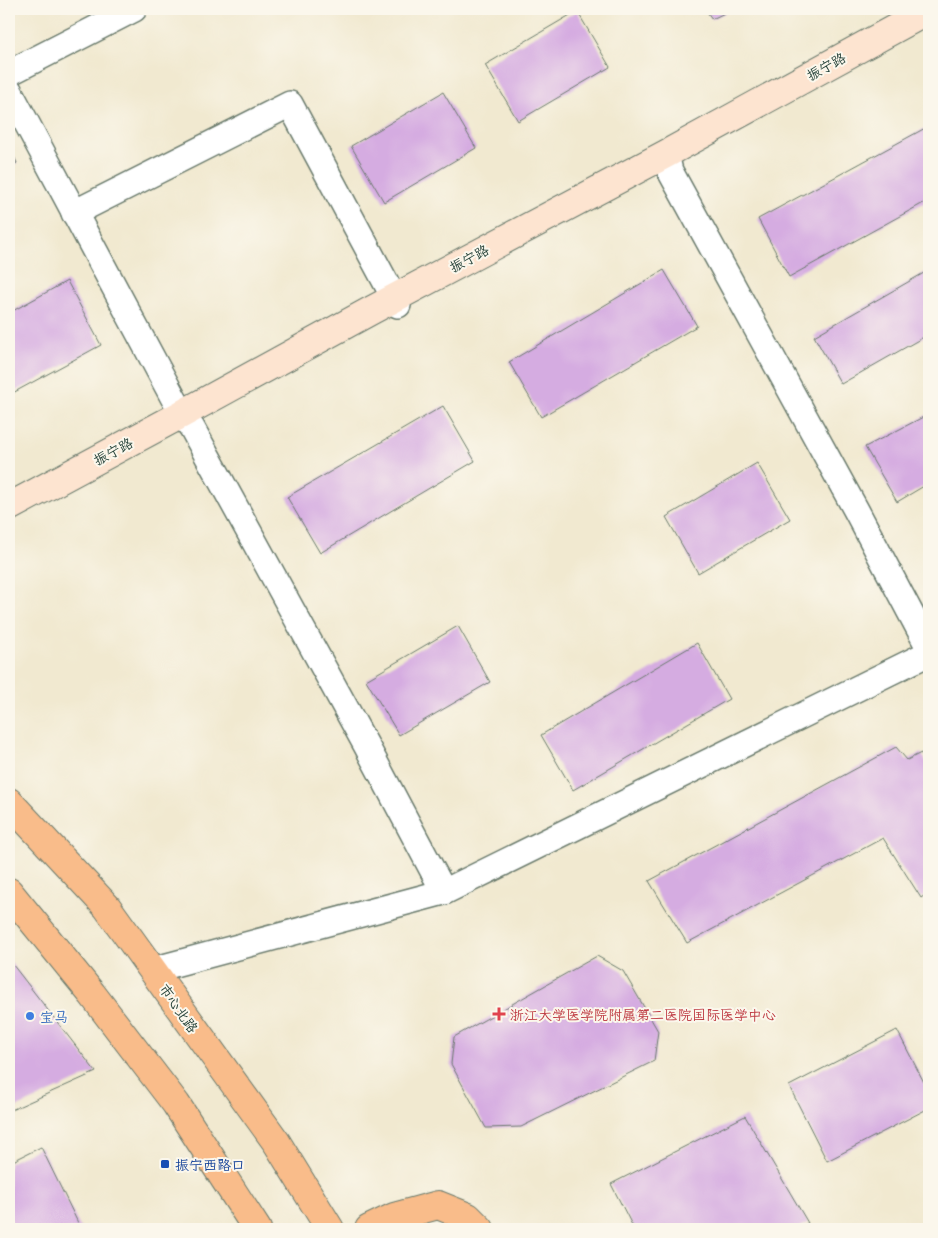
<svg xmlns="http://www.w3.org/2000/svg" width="938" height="1238" viewBox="0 0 938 1238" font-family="'Playpen Sans','LXGW WenKai TC',sans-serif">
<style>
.building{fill:#d5ace1}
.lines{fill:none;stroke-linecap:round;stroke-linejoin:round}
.street-casing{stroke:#68796b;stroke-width:28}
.secondary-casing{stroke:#68796b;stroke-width:30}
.primary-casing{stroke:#68796b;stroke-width:30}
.street{stroke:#fff;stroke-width:25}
.secondary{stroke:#fde4d0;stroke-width:28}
.primary{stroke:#f9bc8a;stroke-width:28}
.health-dot{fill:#e0444e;stroke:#fbf7ec;stroke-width:2}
.shop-dot{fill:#3f7fe0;stroke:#fbf7ec;stroke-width:2}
.transit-dot{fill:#1a4fb4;stroke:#fbf7ec;stroke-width:2}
.labels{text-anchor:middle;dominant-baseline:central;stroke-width:4;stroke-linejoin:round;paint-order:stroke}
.street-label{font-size:14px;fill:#1f3d34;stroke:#fbf7ec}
.health-label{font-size:14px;fill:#be3a42;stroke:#fbf7ec;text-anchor:start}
.shop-label{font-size:14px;fill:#366cbe;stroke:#fbf7ec;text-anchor:start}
.transit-label{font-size:14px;fill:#164399;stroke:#fbf7ec;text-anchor:start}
</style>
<rect width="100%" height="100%" fill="#fbf7ec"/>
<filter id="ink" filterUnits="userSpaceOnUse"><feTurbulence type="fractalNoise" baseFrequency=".02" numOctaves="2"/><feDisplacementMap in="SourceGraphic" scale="10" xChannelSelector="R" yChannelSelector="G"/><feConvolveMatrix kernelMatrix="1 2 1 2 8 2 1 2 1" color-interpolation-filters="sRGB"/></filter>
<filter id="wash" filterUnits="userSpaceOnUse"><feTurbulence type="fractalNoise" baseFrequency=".0096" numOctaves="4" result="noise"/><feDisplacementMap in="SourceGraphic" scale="20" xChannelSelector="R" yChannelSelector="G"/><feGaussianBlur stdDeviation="1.12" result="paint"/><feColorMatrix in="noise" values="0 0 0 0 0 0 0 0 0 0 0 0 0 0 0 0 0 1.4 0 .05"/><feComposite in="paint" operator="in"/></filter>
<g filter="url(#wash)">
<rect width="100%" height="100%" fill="#f1e9d0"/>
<g id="blocks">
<g class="building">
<path d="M705,9H733L712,19Z"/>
<path d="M577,11L610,67L518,121L485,65Z"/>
<path d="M443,92L476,148L384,202L351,146Z"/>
<path d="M929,126V200L789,277L758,219Z"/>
<path d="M9,146L17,163L9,167Z"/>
<path d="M664,270L697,326L541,417L509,362Z"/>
<path d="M929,270V334L841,384L814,336Z"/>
<path d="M67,281L101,345L9,395V313Z"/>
<path d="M443,406L475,461L320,553L287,497Z"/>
<path d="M929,414V483L897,502L865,447Z"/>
<path d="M757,463L790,519L698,573L666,517Z"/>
<path d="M458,626L490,682L399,735L366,680Z"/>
<path d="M697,643L729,699L573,790L541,735Z"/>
<path d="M896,747L907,760L921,753L929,766V892L921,898L883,838L687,943L649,881Z"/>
<path d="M597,956L623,971L658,1031L654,1061L521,1127L486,1128L451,1064L454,1037Z"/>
<path d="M9,960L96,1072L9,1111Z"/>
<path d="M897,1030L929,1092V1108L827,1161L789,1086Z"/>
<path d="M745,1116L808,1223L797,1229H634L611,1184Z"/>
<path d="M41,1147L81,1229H15L9,1216V1163Z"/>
</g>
</g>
</g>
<g filter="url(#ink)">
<use href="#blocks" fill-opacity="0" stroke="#68796b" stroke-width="1"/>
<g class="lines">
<defs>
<g id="street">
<path d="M9,73L134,9"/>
<path d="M9,90L182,414L192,428L366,745L444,892"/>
<path d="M666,154L670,171L856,510L929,648"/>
<path d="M74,213L290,104L398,305"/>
<path d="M152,970L444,892L929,653"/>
</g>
<path id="secondary" d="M9,507L182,414L372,310L666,154L929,10"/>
<g id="primary">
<path d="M9,802L107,907L277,1143L330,1229"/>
<path d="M9,892L92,994L176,1104L257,1229"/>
<path d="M369,1229L394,1217L438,1205L468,1217L480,1229"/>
</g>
</defs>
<use href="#street" class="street-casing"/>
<use href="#secondary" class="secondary-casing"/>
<use href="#primary" class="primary-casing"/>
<use href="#street" class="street"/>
<use href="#secondary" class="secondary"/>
<use href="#primary" class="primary"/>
</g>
</g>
<path class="health-dot" d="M496.5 1006.5h5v5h5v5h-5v5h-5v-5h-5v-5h5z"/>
<circle class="shop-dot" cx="30" cy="1016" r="5"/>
<rect class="transit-dot" x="160" y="1159" width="10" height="10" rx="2.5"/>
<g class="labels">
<g class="street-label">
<text transform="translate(826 66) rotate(-29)">振宁路</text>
<text transform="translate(469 258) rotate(-28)">振宁路</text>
<text transform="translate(113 451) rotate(-28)">振宁路</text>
<text transform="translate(179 1008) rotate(55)">市心北路</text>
</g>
<g class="health-label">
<text x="510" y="1014">浙江大学医学院附属第二医院国际医学中心</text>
</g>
<g class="shop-label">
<text x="40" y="1016">宝马</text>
</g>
<g class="transit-label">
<text x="175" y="1164">振宁西路口</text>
</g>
</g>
<rect width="938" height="1238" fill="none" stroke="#fbf7ec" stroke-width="30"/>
</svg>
